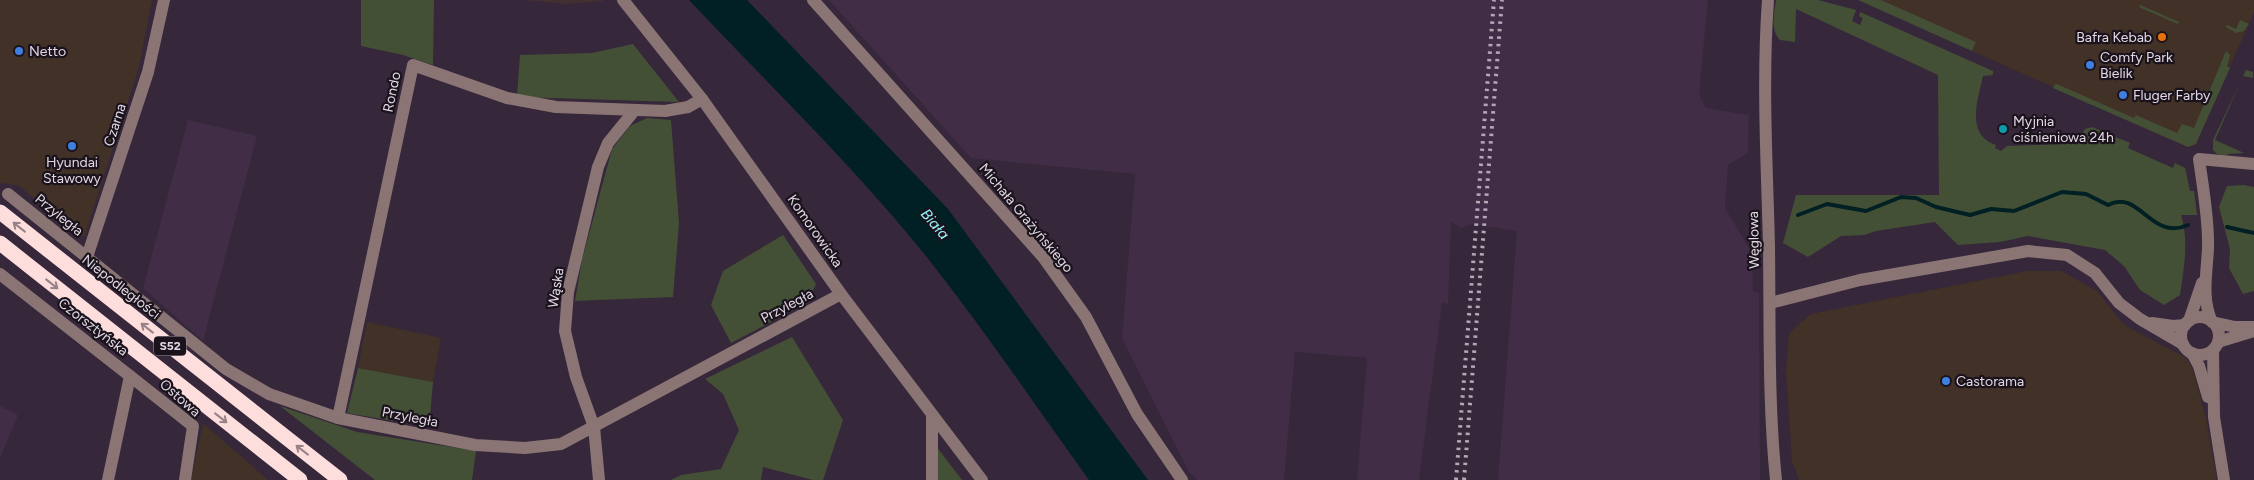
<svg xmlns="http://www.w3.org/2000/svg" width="2254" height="480" viewBox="0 0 2254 480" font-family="Figtree,sans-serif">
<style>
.commercial{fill:#423126}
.built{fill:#412d46}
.education{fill:#432f32}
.green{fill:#445036}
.water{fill:#012023}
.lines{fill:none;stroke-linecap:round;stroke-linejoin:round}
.stream{stroke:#012023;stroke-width:4}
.minor{stroke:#8a7574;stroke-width:12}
.highway{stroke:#fededd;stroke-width:15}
.rail{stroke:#b3a7b6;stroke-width:4;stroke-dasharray:2.5 5;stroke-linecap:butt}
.oneway{stroke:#978386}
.food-dot{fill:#e8710a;stroke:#1a131c;stroke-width:2}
.shop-dot{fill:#3f7fe0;stroke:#1a131c;stroke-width:2}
.culture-dot{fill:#0f9aa8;stroke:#1a131c;stroke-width:2}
.labels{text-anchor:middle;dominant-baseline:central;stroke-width:4.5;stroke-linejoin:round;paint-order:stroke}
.shield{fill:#1a131c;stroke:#a69da9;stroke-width:1}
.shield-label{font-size:12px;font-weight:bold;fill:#e2d8e5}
.poi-label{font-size:14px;fill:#e2d8e5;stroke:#1a131c;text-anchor:start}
.street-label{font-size:14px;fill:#e2d8e5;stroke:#1a131c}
.water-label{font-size:15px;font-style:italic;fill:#96f5fe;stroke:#1a131c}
</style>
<rect width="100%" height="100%" fill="#36273b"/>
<g class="commercial">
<path d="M0,0H152L139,67L84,238L19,186L0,183Z"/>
<path d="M1881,0H2254V12L2198,139L2196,144L2188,147L1972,51L1976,42Z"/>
<path d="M2027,271H2061L2097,291L2124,325L2186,358L2193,370L2206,418L2217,480H1799L1792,461L1786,371L1789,333L1811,314Z"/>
<path d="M367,322L441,338L433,382L358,368Z"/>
<path d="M203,423L268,480H191Z"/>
</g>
<g class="built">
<path d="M829,0H1708L1699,94L1706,108L1749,115L1748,153L1728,165L1725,208L1752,253L1753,291L1759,293L1760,480H1498L1517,231L1473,224L1461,228L1451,222L1448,304L1442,303L1419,480H1357L1367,358L1297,352H1295L1284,480H1198L1189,472L1122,338L1135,174L971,158Z"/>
<path d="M188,120L257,136L203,341L143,288Z"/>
<path d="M0,406L18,415L0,458Z"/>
</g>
<path class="education" d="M525,0H603V1L567,4Z"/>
<g class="green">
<path d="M361,0H434L433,65L403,55L361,46Z"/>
<path d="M1776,0H1818L1856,10L1852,21L1860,25L1863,18L1859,16L1860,12L1993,71V75L1983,76C1978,100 1965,134 1996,145L1995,148L2001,151L2007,146L2068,144L2085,137L2083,132L2085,129L2092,127L2130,143L2128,148L2173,168L2175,163L2185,168L2190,191H2194L2197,215H2181C2189,240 2184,269 2180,295L2164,305L2140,290L2124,266L2105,250L2028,236L2000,242L1958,245L1935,222L1876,231L1864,235L1841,236L1808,257L1783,243L1796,195H1939L1938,75L1796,9L1795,42L1780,40C1770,29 1774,14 1776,0Z"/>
<path d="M1858,0H1881L1976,42L1972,51Z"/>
<path d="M2140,5L2179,22L2178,24L2139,7Z"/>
<path d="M2240,20L2249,24L2244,31L2236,33L2226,27L2227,25L2236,29Z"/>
<path d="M633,44L679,102L517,97L520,55L592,53Z"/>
<path d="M2226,51L2230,55L2227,66L2230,68L2198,139L2196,144L2188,147L2053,88L2055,84L2059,85L2134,118L2136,115L2177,133L2182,124L2194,128Z"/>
<path d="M2246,70L2253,72V78L2243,76L2215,140L2244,153L2228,154L2227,156L2217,154L2213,150V140Z"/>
<path d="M647,118L671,120L679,223L673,297L575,301L582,260L612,149L630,126Z"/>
<path d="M2244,185L2254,187V291L2243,294L2229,268L2230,249L2219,207L2227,186Z"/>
<path d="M783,235L816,284L807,303L731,343L711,305L723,271Z"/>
<path d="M792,337L843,420L823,480H813L763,467L761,480H671L681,475L721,469L739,430L723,394L705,379Z"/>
<path d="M358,368L433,382L429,427L347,413Z"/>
<path d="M280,406L357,432L476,451L472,480H375Z"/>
<path d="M936,446L962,480H937Z"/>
</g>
<path class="water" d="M689,0H747L948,209L1148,480H1089C1035,405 983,328 926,256C854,166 768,84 689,0Z"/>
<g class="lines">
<g class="stream">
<path d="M1798,215L1827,204L1866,211L1901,197L1916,198L1936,207L1970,215L1991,209L2014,211L2062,192L2086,194L2108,205C2139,188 2151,242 2188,225"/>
<path d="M2227,227L2254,233"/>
</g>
<g class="minor">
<path d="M623,0L702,99L841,294L982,480"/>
<path d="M813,0L1043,257L1086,317L1137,414L1182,480"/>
<path d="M1768,0C1762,82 1767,164 1769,246C1770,324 1768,403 1776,480"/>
<path d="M2254,164L2199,159C2203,188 2209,220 2208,248C2207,273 2201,298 2212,322L2235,327H2254"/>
<path d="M8,194L226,369L269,394L338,418L475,445L525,448L561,444L841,294"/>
<path d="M87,257L148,72L164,0"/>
<path d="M0,274L130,376L108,480"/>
<path d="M1770,303L1860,280L2028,251L2067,255L2095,273L2119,303L2140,319L2183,344"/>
<circle cx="2200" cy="336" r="19"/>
<path d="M2189,321L2202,283"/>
<path d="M2152,323L2173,326L2185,325"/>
<path d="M2218,342L2254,331"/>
<path d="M2213,350L2214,417L2224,480"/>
<path d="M2192,353L2199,366L2208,397"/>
<path d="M130,376L193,426L185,480"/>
<path d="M338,418L413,65L507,98L556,107L665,111L688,107L702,99"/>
<path d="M599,480L594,427L576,377L565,331L568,292L598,167L608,143L634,111"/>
<path d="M932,480V415"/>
</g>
<g class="highway">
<path d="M0,212L340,480"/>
<path d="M0,243L300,480"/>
</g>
<g class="rail">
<path d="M1456,480L1494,0"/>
<path d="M1464,480L1502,0"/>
</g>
</g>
<defs><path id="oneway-shaft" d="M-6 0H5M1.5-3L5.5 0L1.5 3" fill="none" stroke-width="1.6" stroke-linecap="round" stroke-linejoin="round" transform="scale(1.25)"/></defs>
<g class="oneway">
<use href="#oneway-shaft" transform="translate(19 227) rotate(-142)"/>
<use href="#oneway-shaft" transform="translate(52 284) rotate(38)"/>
<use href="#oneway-shaft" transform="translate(147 328) rotate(-142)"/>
<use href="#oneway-shaft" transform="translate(221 418) rotate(38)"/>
<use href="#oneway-shaft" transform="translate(302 450) rotate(-142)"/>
</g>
<circle class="food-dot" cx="2162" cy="37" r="5"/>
<g class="shop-dot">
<circle cx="19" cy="51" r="5"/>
<circle cx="2090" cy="65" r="5"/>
<circle cx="2123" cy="95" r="5"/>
<circle cx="72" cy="146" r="5"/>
<circle cx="1946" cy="381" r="5"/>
</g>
<circle class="culture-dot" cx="2003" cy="129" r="5"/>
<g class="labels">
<rect class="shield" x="154" y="336.5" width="32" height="19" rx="4"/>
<g class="shield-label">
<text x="170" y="346">S52</text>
</g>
<g class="poi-label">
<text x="2152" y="37" text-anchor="end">Bafra Kebab</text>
<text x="29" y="51">Netto</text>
<text x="2100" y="57">Comfy Park<tspan x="2100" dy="16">Bielik</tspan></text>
<text x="2133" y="95">Fluger Farby</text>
<text x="2013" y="121">Myjnia<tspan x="2013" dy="16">ciśnieniowa 24h</tspan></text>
<text x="72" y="162" text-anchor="middle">Hyundai<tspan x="72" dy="16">Stawowy</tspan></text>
<text x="1956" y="381">Castorama</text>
</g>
<g class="street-label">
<text transform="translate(392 92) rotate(-78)">Rondo</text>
<text transform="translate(115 125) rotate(-72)">Czarna</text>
<text transform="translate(59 215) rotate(39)">Przyległa</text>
<text transform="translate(1026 218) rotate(50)">Michała Grażyńskiego</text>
<text transform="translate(815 231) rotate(55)">Komorowicka</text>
<text transform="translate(1754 240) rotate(-91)">Węglowa</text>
<text transform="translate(121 287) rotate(38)">Niepodległości</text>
<text transform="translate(556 288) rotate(-81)">Wąska</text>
<text transform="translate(787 306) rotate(-28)">Przyległa</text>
<text transform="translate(93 327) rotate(38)">Czorsztyńska</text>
<text transform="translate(180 398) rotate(41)">Ostowa</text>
<text transform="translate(410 417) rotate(11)">Przyległa</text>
</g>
<g class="water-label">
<text transform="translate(935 224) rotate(49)">Biała</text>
</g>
</g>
</svg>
